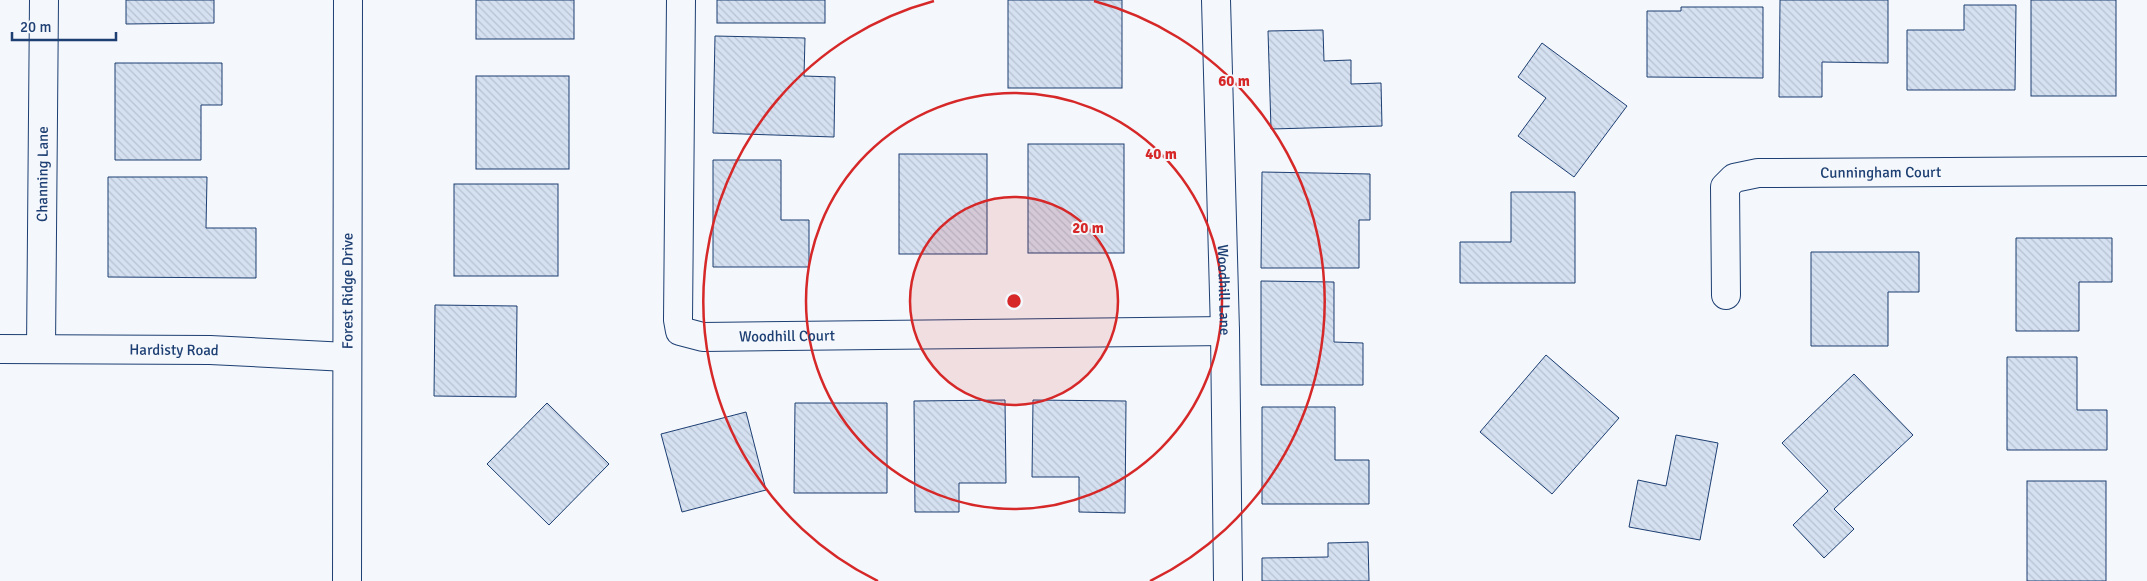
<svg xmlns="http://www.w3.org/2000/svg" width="2147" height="581" viewBox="0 0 2147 581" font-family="Signika,sans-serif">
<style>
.building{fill:url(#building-back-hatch);stroke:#1d3f73}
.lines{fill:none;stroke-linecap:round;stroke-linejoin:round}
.minor-casing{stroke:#1d3f73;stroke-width:30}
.major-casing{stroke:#1d3f73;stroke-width:30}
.minor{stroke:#f4f7fb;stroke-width:28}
.major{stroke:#f4f7fb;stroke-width:28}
.ring{fill:none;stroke:#d62828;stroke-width:2.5}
.labels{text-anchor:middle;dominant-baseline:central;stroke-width:4;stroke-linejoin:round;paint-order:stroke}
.street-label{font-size:15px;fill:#1d3f73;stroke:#f4f7fb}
.centre{fill:#d62828;stroke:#f4f7fb;stroke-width:2.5}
.ring-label{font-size:15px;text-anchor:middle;font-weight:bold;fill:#d62828;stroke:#f4f7fb;stroke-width:4;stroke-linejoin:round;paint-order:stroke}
</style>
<defs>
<pattern id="building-back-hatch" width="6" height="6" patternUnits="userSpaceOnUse" patternTransform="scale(1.25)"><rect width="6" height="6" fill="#d5e0f0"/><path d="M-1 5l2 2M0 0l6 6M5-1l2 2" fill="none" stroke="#b6c1d1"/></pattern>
</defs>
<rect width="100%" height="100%" fill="#f4f7fb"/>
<g class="building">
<path d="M126,0H214V23L126,24Z"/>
<rect x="476" y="0" width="98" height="39"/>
<rect x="717" y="0" width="108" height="23"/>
<rect x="1008" y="0" width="114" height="88"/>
<path d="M1780,0H1888V63L1822,62V97H1779Z"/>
<rect x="2031" y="0" width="85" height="96"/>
<path d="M1964,5H2016L2015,90H1907V30H1964Z"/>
<path d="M1681,7H1763V78L1647,77V11H1681Z"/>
<path d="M1323,30L1324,61L1351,60V84L1381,83L1382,126L1271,129L1268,31Z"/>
<path d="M715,36L805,38L804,76L835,77L834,137L713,133Z"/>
<path d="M1542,43L1627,106L1574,177L1518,136L1546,98L1518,77Z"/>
<path d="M115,63H222V105H201V160H115Z"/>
<rect x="476" y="76" width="93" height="93"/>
<rect x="1028" y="144" width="96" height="109"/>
<rect x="899" y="154" width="88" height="100"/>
<path d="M713,160H781V220H809V267H713Z"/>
<path d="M1262,172L1370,174V220H1359V268H1261Z"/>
<path d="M108,177H207L206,228H256V278L108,277Z"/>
<rect x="454" y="184" width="104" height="92"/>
<path d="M1511,192H1575V283H1460V242H1511Z"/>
<path d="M2016,238H2112V282H2079V331H2016Z"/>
<path d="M1811,252H1919V292H1888V346H1811Z"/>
<path d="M1261,281L1334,282V342L1363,343V385H1261Z"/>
<path d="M435,305L517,306L516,397L434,396Z"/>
<path d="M1546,355L1619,418L1552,494L1480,432Z"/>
<path d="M2007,357H2077V410H2107V450H2007Z"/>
<path d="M1854,374L1913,435L1834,509L1854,529L1824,558L1793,525L1828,491L1782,443Z"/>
<path d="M1005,400L1006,483H959V512H915L914,401Z"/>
<path d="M1033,400L1126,401L1125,513L1079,512V477H1032Z"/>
<path d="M547,403L609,464L549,525L487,464Z"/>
<path d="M795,403H887V493H794Z"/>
<path d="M1262,407H1335V460H1369V504H1262Z"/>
<path d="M746,412L766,490L682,512L661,434Z"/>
<path d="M1676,435L1718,443L1700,540L1629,527L1638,480L1666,486Z"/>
<rect x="2027" y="481" width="79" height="100"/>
<path d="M1368,542L1369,581H1262V558L1328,557V543Z"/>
</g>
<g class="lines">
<defs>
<g id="minor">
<path id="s1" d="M681,0L678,320L680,331L703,337L1225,331"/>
<path id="s2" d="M1216,0L1225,331L1228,581"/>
<path id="s3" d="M1726,295L1725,187L1734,178L1758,173L2147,171"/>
<path id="s4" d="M0,349L210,350L347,357"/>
<path id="s5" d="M41,349L44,0"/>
</g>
<g id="major">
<path id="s6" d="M347,581L348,0"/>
</g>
</defs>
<use href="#minor" class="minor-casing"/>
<use href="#major" class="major-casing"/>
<use href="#minor" class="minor"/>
<use href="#major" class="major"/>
</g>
<circle cx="1014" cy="301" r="104" fill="#d62828" fill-opacity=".12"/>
<g class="ring">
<circle cx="1014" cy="301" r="104"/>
<circle cx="1014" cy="301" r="208"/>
<path d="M878 581A311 311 0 0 1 934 1M1094 1A311 311 0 0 1 1150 581"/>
</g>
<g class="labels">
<g class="street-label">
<text stroke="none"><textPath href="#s3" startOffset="268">Cunningham Court</textPath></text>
<text stroke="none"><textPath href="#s5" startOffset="175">Channing Lane</textPath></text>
<text stroke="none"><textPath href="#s6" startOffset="290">Forest Ridge Drive</textPath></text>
<text stroke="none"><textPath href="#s2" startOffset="290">Woodhill Lane</textPath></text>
<text stroke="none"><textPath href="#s1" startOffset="439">Woodhill Court</textPath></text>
<text stroke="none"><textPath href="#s4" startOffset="174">Hardisty Road</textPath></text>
</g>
</g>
<circle cx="1014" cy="301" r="8" class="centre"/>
<g class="ring-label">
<text x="1234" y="86">60 m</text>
<text x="1161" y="159">40 m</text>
<text x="1088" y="233">20 m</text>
</g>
<path d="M12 32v8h104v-8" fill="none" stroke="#1d3f73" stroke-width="2.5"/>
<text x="20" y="32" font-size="15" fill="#1d3f73" stroke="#f4f7fb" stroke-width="4" paint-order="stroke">20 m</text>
</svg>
